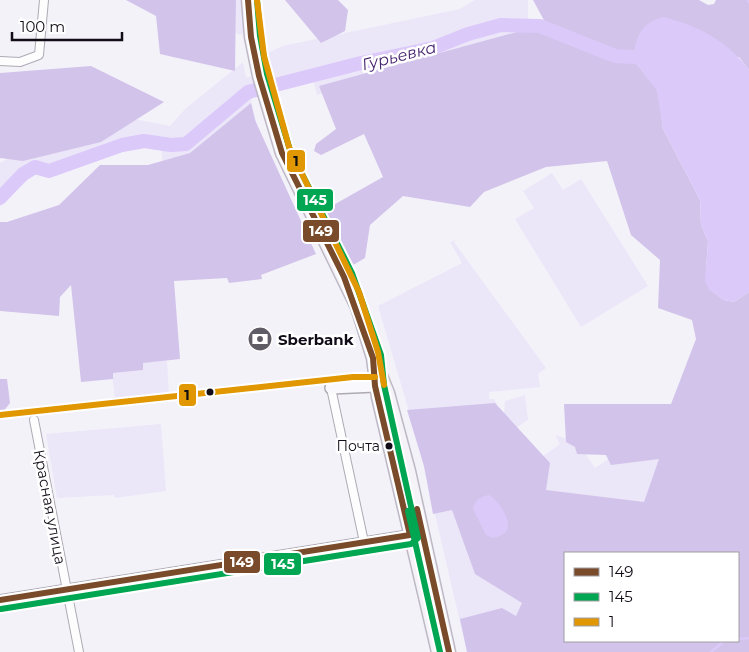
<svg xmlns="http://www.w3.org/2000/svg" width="749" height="652" viewBox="0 0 749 652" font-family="Montserrat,sans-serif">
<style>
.green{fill:#ece6f9;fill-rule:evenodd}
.forest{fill:#d2c3eb;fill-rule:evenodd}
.water{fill:#dbc9fa}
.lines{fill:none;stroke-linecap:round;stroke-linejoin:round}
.stream{stroke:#dbc9fa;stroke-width:2.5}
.river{stroke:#dbc9fa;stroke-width:14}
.minor-casing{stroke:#aeaab4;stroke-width:10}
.tertiary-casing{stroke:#aeaab4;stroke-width:12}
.secondary-casing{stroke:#aeaab4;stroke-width:14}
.primary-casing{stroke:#bdb8c5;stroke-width:15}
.minor{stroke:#fdfdfe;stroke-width:8}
.tertiary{stroke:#fdfdfe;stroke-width:10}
.secondary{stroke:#f9f8fc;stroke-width:11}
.primary{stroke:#f5f3f8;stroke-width:12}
.bus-1-casing{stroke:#fff;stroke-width:10}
.bus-2-casing{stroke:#fff;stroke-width:10}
.bus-3-casing{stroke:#fff;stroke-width:10}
.bus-1{stroke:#7a4b2a;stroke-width:6}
.bus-2{stroke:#00a651;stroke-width:6}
.bus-3{stroke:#e09702;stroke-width:6}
.bus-dot{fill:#110c17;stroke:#fff;stroke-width:2}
.labels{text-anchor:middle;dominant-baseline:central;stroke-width:5;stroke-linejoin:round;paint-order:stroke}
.bus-label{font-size:14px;fill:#110c17;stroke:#fff;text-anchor:end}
.poi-label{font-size:15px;font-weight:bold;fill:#110c17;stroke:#fff;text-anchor:start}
.street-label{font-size:15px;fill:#110c17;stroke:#fff}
.water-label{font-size:16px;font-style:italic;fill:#44216d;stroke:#fff}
.line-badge{stroke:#fff;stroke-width:2}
.badge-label{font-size:14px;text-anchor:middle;font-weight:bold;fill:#fff}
.pale-badge-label{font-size:14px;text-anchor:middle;font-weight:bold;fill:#111}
</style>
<rect width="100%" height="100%" fill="#f4f2f9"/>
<g class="green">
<path d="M236,0H241L244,32L240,35L236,33Z"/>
<path d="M475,0H528V46L317,95L313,79L275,89H271L269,84L254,88L256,94L251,101L256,121L250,128L163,168L161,147C157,146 151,143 146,143C112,143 76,180 42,170L19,187L0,207V163L9,158L135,119L170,126L185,109L243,62L246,77H251L252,81L267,77V72L271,70L265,54L283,46L460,9Z"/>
<path d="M552,173L563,190L581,179L648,286L581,327L515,219L534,208L523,191Z"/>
<path d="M456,240L454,242L546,368L538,374L540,387L489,392V399H494L497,404L495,428L500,464L505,401L525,395L528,420L504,436L537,460L560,444L555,435L577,442L595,468L663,422L738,553H565V641L467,652L418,442L378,306L462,263L450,242ZM444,475L478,527L459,531Z"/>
<path d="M167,360L169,395L115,399L112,373L143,370V363Z"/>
<path d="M161,424L166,491L115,498L114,495L57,498L46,434Z"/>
</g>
<g class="forest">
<path d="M126,0H236L235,71L160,54L156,16Z"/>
<path d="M285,0H338L348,10L345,31L321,43Z"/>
<path d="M533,0H699L708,5L714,4L716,0H749V70L739,57L632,58L658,91L663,129L700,200L701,225L708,241L706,270L709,289L724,300L734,302L749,292V652H467L460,619L502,608L516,616L522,603L475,574L452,510L433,514L424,466L407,410L495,403L550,463L546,490L644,502L659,459L611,465L606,455L577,454L575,447L566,442L564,404H671L696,339L692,320L658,308L660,260L631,235L607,161L546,167L484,192L470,207L403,196L370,225L365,258L348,268L321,212L383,177L364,134L321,155L314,151L316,144L336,129L319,86L546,24ZM565,553H738V641H565Z"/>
<path d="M91,66L164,102L101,142L23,161L0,158V73Z"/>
<path d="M251,103L255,120L316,254L261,275L262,279L229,283L227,278L174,281L180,359L143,363V370L113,373V379L81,382L71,285L60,297L59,316L0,311V222H7L59,205L100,165H148L190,153Z"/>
<path d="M0,379H7L10,403L0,416Z"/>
</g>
<g class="water">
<path d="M663,17C698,26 727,40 749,70V292L734,302L724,300L709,289L705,281L708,241L701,225L700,200L663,129L657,91L632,58C638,36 639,24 663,17Z"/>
<path d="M489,495C497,499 512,520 507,530C504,535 498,537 493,538L486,535L473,509C475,500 479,497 489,495Z"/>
</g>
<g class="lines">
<g class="stream">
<path d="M748,0L749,2"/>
<path d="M738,639L749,638"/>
<path d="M711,652L724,641"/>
</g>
<path class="river" d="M0,198L23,174L35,167L49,171L122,145L144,141L171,145L186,144L248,92L361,63L433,48L468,34L501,25L540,26L615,56L649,58"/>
<defs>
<g id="minor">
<path d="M0,61L20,62L39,55L44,0"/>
<path d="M331,388L364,542"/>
<path d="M34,420L79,652"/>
</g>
<path id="tertiary" d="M0,600L410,535"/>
<path id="secondary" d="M331,388L375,386"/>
<g id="primary">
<path d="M248,0L251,37L259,76L282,153L357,307L373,358L378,397L438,652"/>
<path d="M377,366L388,393L409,471L449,652"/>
</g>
</defs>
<use href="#minor" class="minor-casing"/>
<use href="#tertiary" class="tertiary-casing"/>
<use href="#secondary" class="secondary-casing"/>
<use href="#primary" class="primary-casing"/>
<use href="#minor" class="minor"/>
<use href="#tertiary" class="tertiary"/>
<use href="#secondary" class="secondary"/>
<use href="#primary" class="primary"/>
<defs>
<g id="bus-1">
<path d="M417,509L449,652"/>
<path d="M0,600L410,535L375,386L373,358L344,277L282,153L259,76L251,37L248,0"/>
</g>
<g id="bus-2">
<path d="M408,511L440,652"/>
<path d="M1,609L411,544L418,538L384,385L381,355L352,273L290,150L267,74L260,36L257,0"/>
</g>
<g id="bus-3">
<path d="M257,0L264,56L289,147L359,292L378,352L384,385"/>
<path d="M0,415L353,377H375"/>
</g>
</defs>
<use href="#bus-1" class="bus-1-casing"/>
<use href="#bus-2" class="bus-2-casing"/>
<use href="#bus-3" class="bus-3-casing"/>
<use href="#bus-1" class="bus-1"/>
<use href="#bus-2" class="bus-2"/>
<use href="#bus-3" class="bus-3"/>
</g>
<defs>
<symbol id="bank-disc" viewBox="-11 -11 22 22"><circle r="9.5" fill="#605c66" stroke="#fff"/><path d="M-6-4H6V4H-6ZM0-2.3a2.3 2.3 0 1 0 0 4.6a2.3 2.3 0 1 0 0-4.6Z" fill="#fff"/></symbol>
</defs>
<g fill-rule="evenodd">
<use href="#bank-disc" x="246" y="325" width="28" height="28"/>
</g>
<g class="bus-dot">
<circle cx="210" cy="392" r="4.5"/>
<circle cx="389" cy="446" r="4.5"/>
</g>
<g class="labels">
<g class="bus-label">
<text x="380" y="446">Почта</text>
</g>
<g class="poi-label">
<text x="278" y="339">Sberbank</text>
</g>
<g class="street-label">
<text transform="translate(50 507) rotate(79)">Красная улица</text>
</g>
<g class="water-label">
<text transform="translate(399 56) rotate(-14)">Гурьевка</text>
</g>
</g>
<g class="line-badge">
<rect x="286" y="149" width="20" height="24" rx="5" fill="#e09702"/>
<rect x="296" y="188" width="38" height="24" rx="5" fill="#00a651"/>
<rect x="302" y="219" width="38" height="24" rx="5" fill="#7a4b2a"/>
<rect x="178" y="383" width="19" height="24" rx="5" fill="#e09702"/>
<rect x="223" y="550" width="38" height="24" rx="5" fill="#7a4b2a"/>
<rect x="263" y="552" width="39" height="24" rx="5" fill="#00a651"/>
</g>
<g class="badge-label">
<text x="315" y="205">145</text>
<text x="321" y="236">149</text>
<text x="242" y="567">149</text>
<text x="283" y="569">145</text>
</g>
<g class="pale-badge-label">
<text x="296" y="166">1</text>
<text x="187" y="400">1</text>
</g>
<rect x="564" y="552" width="175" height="90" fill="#ffffff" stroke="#a09ea2"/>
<rect x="574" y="568" width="25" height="8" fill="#7a4b2a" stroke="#a09ea2"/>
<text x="609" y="577" font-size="15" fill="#110c17">149</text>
<rect x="574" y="593" width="25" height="8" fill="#00a651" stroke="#a09ea2"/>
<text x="609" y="602" font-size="15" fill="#110c17">145</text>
<rect x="574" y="618" width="25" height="8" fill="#e09702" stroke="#a09ea2"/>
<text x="609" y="627" font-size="15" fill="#110c17">1</text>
<path d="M12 32v8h110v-8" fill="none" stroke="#110c17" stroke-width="2.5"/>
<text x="20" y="32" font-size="15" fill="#110c17" stroke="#ffffff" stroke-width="4" paint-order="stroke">100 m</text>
</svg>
